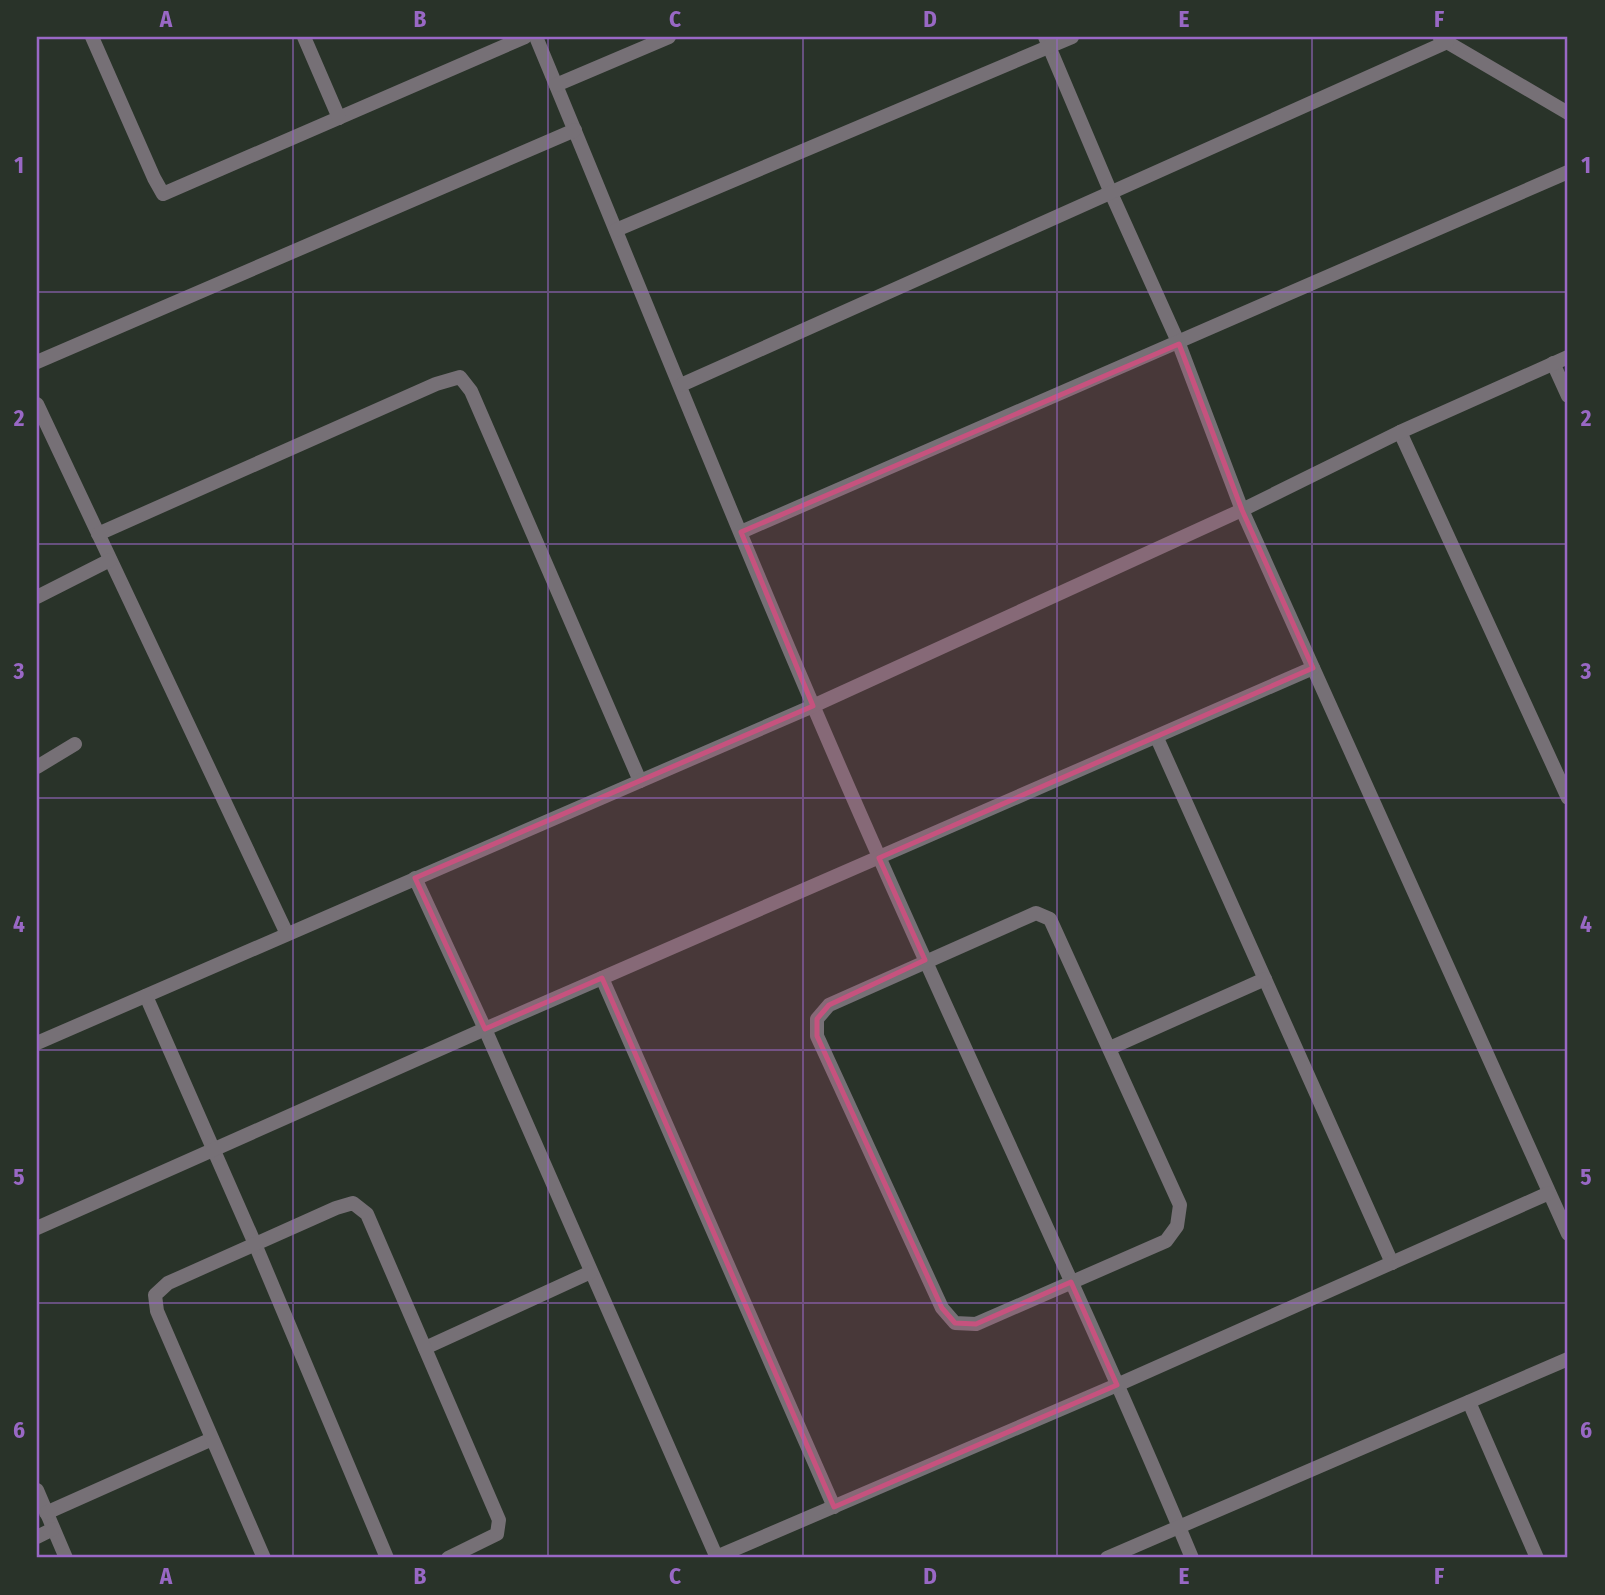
<svg xmlns="http://www.w3.org/2000/svg" width="1605" height="1595" viewBox="0 0 1605 1595" font-family="'Fira Sans Condensed',sans-serif">
<style>
.lines{fill:none;stroke-linecap:round;stroke-linejoin:round}
.minor{stroke:#767076;stroke-width:14}
.marked{fill:#c6527e;fill-opacity:0.2;stroke:#c6527e;stroke-width:5;stroke-linejoin:round}
.grid{fill:none;stroke:#9968c5;stroke-width:2;stroke-opacity:0.55}
.neatline{fill:none;stroke:#9968c5;stroke-width:2.5}
.grid-label{font-size:23px;text-anchor:middle;font-weight:bold;fill:#9968c5}
</style>
<rect width="100%" height="100%" fill="#293329"/>
<g class="lines">
<g class="minor">
<path d="M92,37L154,178L163,194L525,37"/>
<path d="M304,37L339,118"/>
<path d="M536,37C650,311 759,587 880,859C983,1092 1094,1323 1192,1558"/>
<path d="M1045,37L1111,193L1179,344L1242,510L1568,1234"/>
<path d="M1440,38L1568,113"/>
<path d="M556,85L669,37"/>
<path d="M616,230L1072,37"/>
<path d="M37,362L575,130"/>
<path d="M1553,363L1568,396"/>
<path d="M681,385L1447,42"/>
<path d="M37,404L287,934"/>
<path d="M1400,432L1568,798"/>
<path d="M741,532L1568,172"/>
<path d="M98,534L436,384L460,377L471,391L640,781"/>
<path d="M37,597L110,560"/>
<path d="M1157,738L1392,1263"/>
<path d="M37,767L75,744"/>
<path d="M415,878L485,1029L717,1558"/>
<path d="M1036,913L1050,919L1180,1205L1177,1226L1166,1241L976,1324L955,1323L942,1308L817,1036V1019L829,1005Z"/>
<path d="M602,978L834,1507"/>
<path d="M146,996L255,1244L387,1558"/>
<path d="M37,1043L813,706L1242,510L1400,432L1568,357"/>
<path d="M1110,1048L1265,979"/>
<path d="M37,1228L485,1029L1313,668"/>
<path d="M425,1348L591,1272"/>
<path d="M1469,1402L1537,1558"/>
<path d="M37,1490L66,1558"/>
<path d="M46,1513L212,1439"/>
<path d="M37,1537L53,1529"/>
<path d="M264,1558L157,1311L155,1295L168,1283L336,1208L353,1203L367,1214L499,1520L497,1534L448,1558"/>
<path d="M714,1558L1117,1385L1549,1193"/>
<path d="M1107,1558L1568,1359"/>
</g>
</g>
<path class="marked" d="M1179,344L1242,510L1313,668L879,858L925,960L829,1005L817,1019V1036L942,1308L955,1323L976,1324L1071,1282L1117,1385L834,1507L602,978L485,1029L415,878L813,706L741,532Z"/>
<path class="grid" d="M293,37V1558M548,37V1558M803,37V1558M1057,37V1558M1312,37V1558M37,292H1568M37,544H1568M37,798H1568M37,1050H1568M37,1303H1568"/>
<rect width="1605" height="1595" fill="none" stroke="#293329" stroke-width="77"/>
<rect x="38" y="38" width="1528" height="1518" class="neatline"/>
<g class="grid-label">
<text x="166" y="27">A</text>
<text x="420" y="27">B</text>
<text x="675" y="27">C</text>
<text x="930" y="27">D</text>
<text x="1184" y="27">E</text>
<text x="1439" y="27">F</text>
<text x="19" y="173">1</text>
<text x="1586" y="173">1</text>
<text x="19" y="426">2</text>
<text x="1586" y="426">2</text>
<text x="19" y="679">3</text>
<text x="1586" y="679">3</text>
<text x="19" y="932">4</text>
<text x="1586" y="932">4</text>
<text x="19" y="1185">5</text>
<text x="1586" y="1185">5</text>
<text x="19" y="1438">6</text>
<text x="1586" y="1438">6</text>
<text x="166" y="1584">A</text>
<text x="420" y="1584">B</text>
<text x="675" y="1584">C</text>
<text x="930" y="1584">D</text>
<text x="1184" y="1584">E</text>
<text x="1439" y="1584">F</text>
</g>
</svg>
